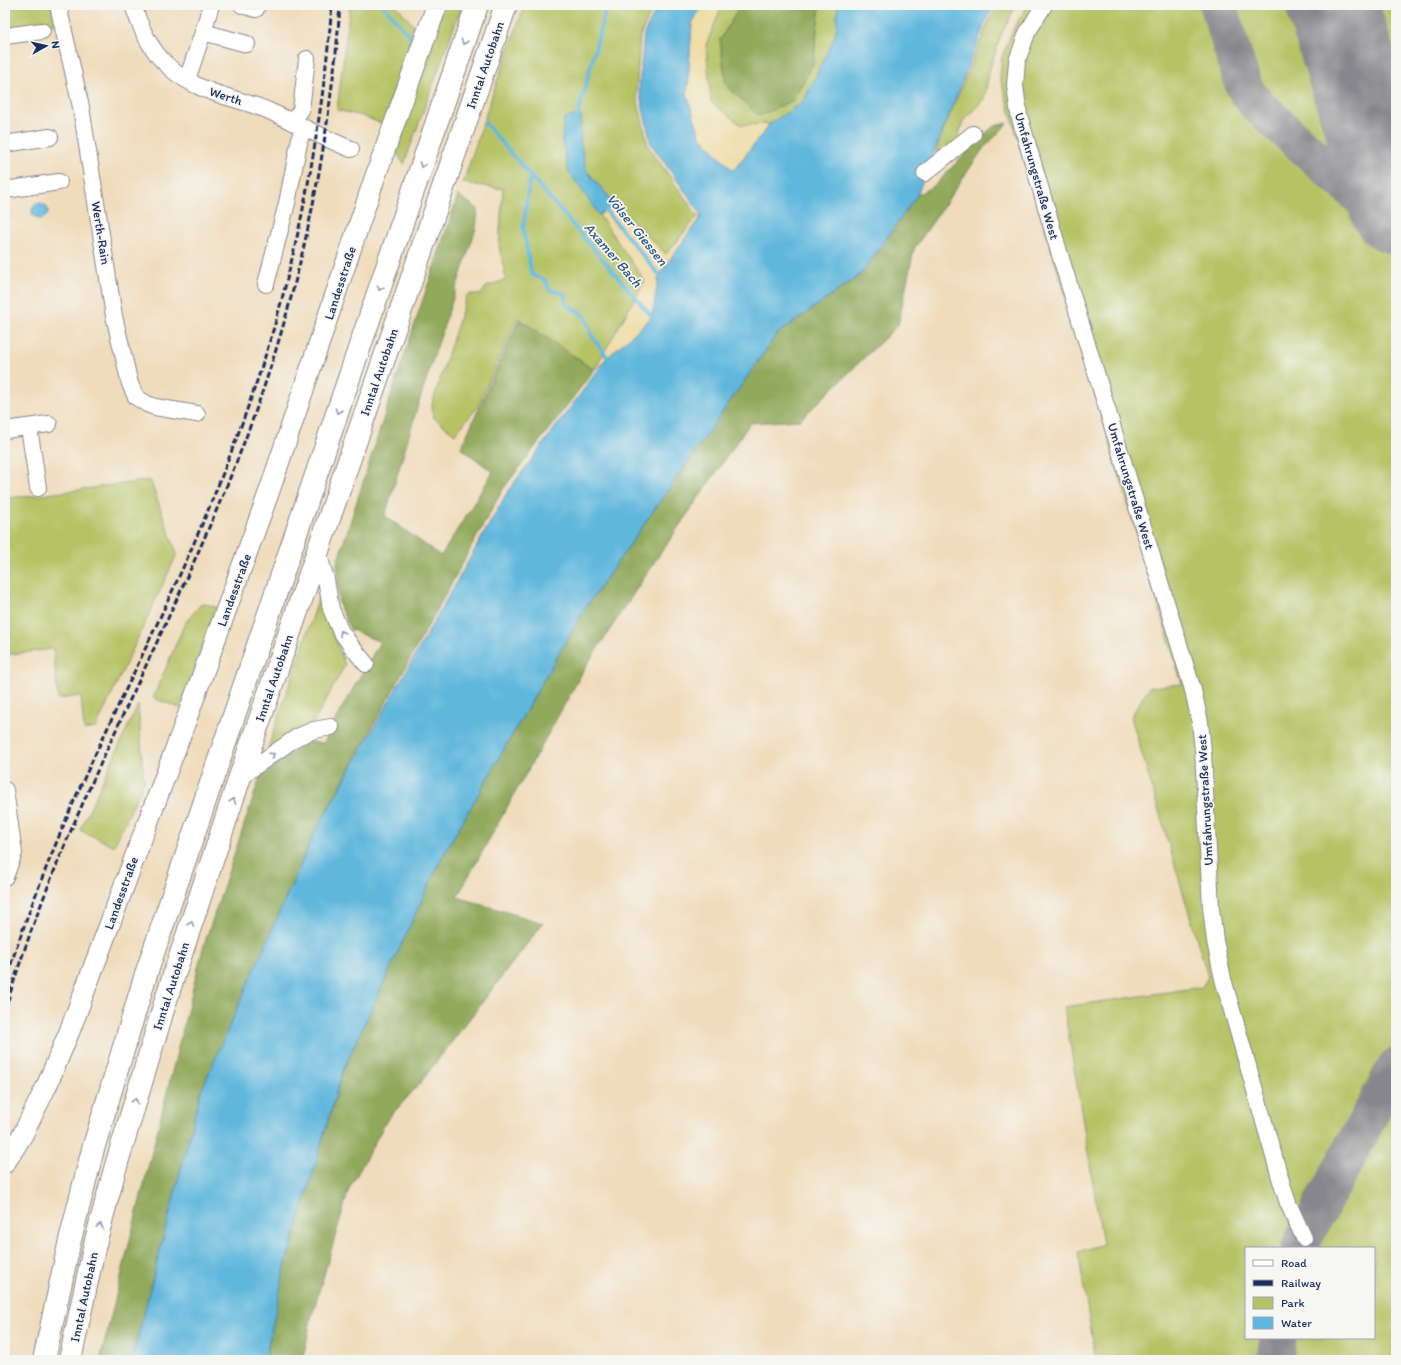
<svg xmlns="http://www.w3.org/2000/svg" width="1401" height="1365" viewBox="0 0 1401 1365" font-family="Itim,sans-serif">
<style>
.green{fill:#b6c365;stroke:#687962;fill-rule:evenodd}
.forest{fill:#90a95a;stroke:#566c5c}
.sand{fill:#eeda9e;stroke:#84847e}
.water{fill:#60b7dd;stroke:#3e739e}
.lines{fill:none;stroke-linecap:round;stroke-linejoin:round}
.stream{stroke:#60b7dd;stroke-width:4}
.taxiway{stroke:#86868c;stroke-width:37}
.runway{stroke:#86868c;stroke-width:92}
.minor-casing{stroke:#86868c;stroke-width:18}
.major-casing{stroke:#86868c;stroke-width:22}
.highway-casing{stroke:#86868c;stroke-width:24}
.minor{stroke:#fff;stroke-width:16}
.major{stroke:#fff;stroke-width:20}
.highway{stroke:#fff;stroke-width:22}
.rail{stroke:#1b2f5e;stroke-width:3;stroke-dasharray:6 3;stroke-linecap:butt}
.oneway{stroke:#8d97ae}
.labels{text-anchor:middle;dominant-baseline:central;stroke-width:3.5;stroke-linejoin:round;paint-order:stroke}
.street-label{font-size:13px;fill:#1b2f5e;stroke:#f6f6f2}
.water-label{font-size:14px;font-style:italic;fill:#305884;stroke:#f6f6f2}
</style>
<rect width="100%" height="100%" fill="#f6f6f2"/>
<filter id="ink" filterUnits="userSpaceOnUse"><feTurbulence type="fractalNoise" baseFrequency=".025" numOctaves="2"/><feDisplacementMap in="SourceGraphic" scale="8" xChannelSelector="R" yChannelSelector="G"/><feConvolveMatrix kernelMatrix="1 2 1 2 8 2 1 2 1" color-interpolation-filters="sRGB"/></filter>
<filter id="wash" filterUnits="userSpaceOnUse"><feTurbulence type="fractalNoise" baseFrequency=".012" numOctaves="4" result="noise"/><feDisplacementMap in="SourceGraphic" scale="16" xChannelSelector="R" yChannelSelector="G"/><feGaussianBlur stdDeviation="0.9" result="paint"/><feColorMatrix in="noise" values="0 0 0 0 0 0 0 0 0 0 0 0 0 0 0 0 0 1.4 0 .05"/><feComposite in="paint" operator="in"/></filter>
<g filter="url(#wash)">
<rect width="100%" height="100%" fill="#f0dcbb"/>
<g class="green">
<path d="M6,5H51L55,24L10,30Z"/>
<path d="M350,5H396L414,26L383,124L362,116L337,110Z"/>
<path d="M444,5H462L404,164L395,150Z"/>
<path d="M525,5H654L640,36L636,93L648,146L698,216L666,254L615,204L586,170L580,141L581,116L568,170L645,281L594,370L517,318L477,408L455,434L433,417L432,404L467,295L472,294L480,295L486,287L506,279L499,246L503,189L463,183L494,90Z"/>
<path d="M722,5H741L720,40L813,64L820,5H838L836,34L804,101L770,124L741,125L711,102L706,45Z"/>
<path d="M999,5H1016L1001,35L990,68L984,99L963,121L957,142L942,153L936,152L940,139L991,16Z"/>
<path d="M1028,5H1396V1360H1096L1078,1252L1103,1244L1064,1007L1202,987L1208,977L1131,717L1149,687L1182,684L1000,78L1002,57L1014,27ZM1246,1248H1374V1338H1246Z"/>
<path d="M150,480L177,554L96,728L84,730L81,696L58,699L53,649L5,655V498L34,496Z"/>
<path d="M322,589L334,635L345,665L314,722L266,754Z"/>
<path d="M202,603L216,607L180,708L153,698L185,623Z"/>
<path d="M138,705L144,782L114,846L80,830Z"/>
</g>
<g class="forest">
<path d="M741,5H820L813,64L792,101L759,116L726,85L720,40Z"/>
<path d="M1008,123L983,149L914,249L898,325L800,420L750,423L651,567L586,666L457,897L543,923L421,1082L387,1120L349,1189L311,1319L303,1360H265L285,1267L343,1070L441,859L582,613L777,334L861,274L917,195L935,185L978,140L994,126Z"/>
<path d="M458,195L478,209L476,228L418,405L385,516L441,556L493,472L461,448L519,319L594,370L503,489L314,834L201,1091L132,1360H100L203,948L260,777L306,742L324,743L331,727L380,642L350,629L339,604L337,563L392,392Z"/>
</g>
<g class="sand">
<path d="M703,5H722L706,45L711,102L741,125L770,124L733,172L700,136L687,95L692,22Z"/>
<path d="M615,204L666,254L698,216L702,215L659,275L652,317L594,370L645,281L599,215Z"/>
</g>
<g class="water">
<path d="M658,5H703L692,23L687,95L700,136L733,171L770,124L804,101L836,34L838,5H947L946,9L950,5H995L988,16L917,195L861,274L777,334L582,613L441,859L343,1070L285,1267L265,1360H132L201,1091L314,834L508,491L608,357L652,317L659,275L702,215L651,144L639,90L644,34Z"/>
<path d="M581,115L580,141L586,170L615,204L599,215L568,170L562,141L564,118Z"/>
<circle cx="40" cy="211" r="8"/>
</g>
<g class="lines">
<g class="stream">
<path d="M383,5L411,38"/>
<path d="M576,121L607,5"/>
<path d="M484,122L655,320"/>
<path d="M530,176L523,229L532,275L545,280L550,290L565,294L566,304L585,316L592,336L610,361"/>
<path d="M603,207L659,275L663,278"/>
</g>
<g class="taxiway">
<path d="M1218,5L1243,84L1247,92L1259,107L1390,224L1396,233"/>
<path d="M1300,1248L1304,1238L1396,1066"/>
<path d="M1275,1360L1278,1338"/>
</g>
<path class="runway" d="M1332,5L1396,208"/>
</g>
</g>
<g filter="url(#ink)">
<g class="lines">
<defs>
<g id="minor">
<path d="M58,5L81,107L114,316L130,384L136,397L147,404L155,407L197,414"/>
<path d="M133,5C145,43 162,70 200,87C221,97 246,101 269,111C296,123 323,138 351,149"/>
<path d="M242,5L256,9"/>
<path d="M1044,5L1027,33L1017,61L1015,86L1019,115L1060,255L1193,690L1200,722L1203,751L1211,908L1215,941L1223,979L1281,1181L1288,1203L1304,1238"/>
<path d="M203,32L211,5"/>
<path d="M5,36L42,31"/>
<path d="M187,80L203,32L247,44"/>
<path d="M292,122L301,110L307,59"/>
<path d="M5,144L50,137"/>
<path d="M925,173L973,134"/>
<path d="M5,190L59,182"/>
<path d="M266,284L287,203L302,128"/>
<path d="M29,427L38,488"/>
<path d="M5,430L49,424"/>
<path d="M318,552L326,579L331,609L340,630L352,647L366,664"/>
<path d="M240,777L297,737L314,730L331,727"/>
<path d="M5,790L14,853L5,877"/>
</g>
<path id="major" d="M5,1163L23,1134L47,1085L70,1030L181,734L269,492L374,180L437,5"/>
<g id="highway">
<path d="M44,1360L70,1240L93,1149L147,971L376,299L477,5"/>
<path d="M70,1360L95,1244L115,1169L169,990L240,777L506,5"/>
</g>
</defs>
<use href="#minor" class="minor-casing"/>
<use href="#major" class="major-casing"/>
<use href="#highway" class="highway-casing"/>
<use href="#minor" class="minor"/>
<use href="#major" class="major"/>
<use href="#highway" class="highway"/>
<g class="rail">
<path d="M5,982C27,914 53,848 82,783C124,691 170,601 209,508C238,437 266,362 285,287C309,194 324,100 332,5"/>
<path d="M5,1010C62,818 164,644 238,458C285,339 317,212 332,85C336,58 338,32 340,5"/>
</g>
</g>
<defs><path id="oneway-chevron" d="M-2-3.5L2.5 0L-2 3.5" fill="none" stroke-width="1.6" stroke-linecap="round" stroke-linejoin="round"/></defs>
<g class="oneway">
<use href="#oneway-chevron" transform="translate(464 42) rotate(109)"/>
<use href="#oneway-chevron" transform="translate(422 165) rotate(109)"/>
<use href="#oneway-chevron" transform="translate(380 288) rotate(109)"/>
<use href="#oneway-chevron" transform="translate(338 411) rotate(109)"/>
<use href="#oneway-chevron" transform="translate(342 633) rotate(-122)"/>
<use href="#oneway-chevron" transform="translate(272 755) rotate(-37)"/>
<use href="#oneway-chevron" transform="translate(233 801) rotate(-72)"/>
<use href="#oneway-chevron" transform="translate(191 924) rotate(-71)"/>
<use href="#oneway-chevron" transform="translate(135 1101) rotate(-73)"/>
<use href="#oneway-chevron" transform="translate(100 1226) rotate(-75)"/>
</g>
</g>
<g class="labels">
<g class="street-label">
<text transform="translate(485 65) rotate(-71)">Inntal Autobahn</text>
<text transform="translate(226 96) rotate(18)">Werth</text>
<text transform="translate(1037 176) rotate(74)">Umfahrungstraße West</text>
<text transform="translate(101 233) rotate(81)">Werth-Rain</text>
<text transform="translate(340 283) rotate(-72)">Landesstraße</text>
<text transform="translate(379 372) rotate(-71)">Inntal Autobahn</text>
<text transform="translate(1131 486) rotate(73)">Umfahrungstraße West</text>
<text transform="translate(234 590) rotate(-70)">Landesstraße</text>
<text transform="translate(274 678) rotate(-71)">Inntal Autobahn</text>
<text transform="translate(1205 800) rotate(-93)">Umfahrungstraße West</text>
<text transform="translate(121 893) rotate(-70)">Landesstraße</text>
<text transform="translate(171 986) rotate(-72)">Inntal Autobahn</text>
<text transform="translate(84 1297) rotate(-78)">Inntal Autobahn</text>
</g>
<g class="water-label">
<text transform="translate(637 230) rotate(51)">Völser Giessen</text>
<text transform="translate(613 255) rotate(49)">Axamer Bach</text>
</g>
</g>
<rect width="1401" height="1365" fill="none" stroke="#f6f6f2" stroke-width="20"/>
<rect x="1245" y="1247" width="130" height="92" fill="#f6f6f2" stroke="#9ea6b7"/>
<rect x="1253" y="1260" width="20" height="6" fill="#ffffff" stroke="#9ea6b7"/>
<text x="1281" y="1267" font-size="12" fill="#1b2f5e">Road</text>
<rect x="1253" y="1280" width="20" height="6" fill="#1b2f5e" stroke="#9ea6b7"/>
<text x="1281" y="1287" font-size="12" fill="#1b2f5e">Railway</text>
<rect x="1253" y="1297" width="20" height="12" fill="#b6c365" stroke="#9ea6b7"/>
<text x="1281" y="1307" font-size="12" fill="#1b2f5e">Park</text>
<rect x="1253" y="1317" width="20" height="12" fill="#60b7dd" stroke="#9ea6b7"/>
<text x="1281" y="1327" font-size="12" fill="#1b2f5e">Water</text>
<g transform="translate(46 46) rotate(82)" stroke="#f6f6f2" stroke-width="3" paint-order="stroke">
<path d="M0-3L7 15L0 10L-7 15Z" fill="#1b2f5e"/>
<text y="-6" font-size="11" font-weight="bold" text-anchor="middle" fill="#1b2f5e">N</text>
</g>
</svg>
